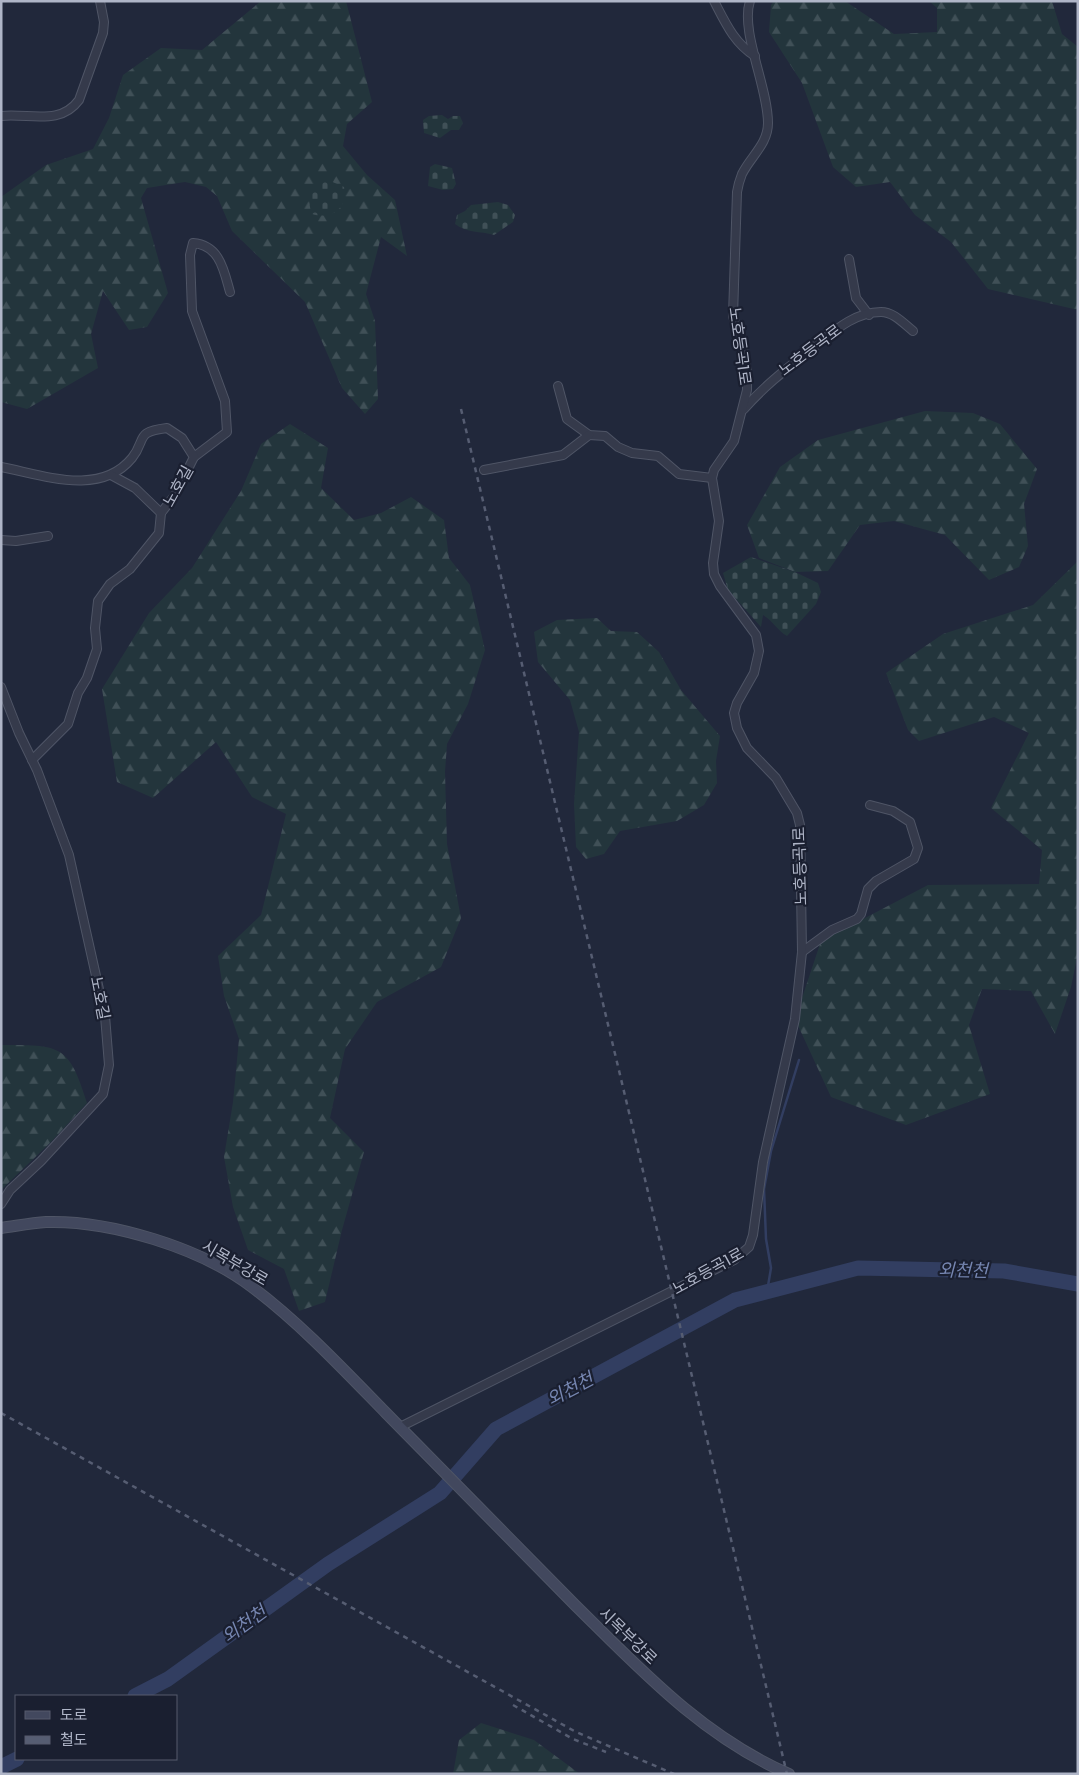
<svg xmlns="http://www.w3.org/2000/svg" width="1079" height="1775" viewBox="0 0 1079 1775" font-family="Poppins,'Noto Sans KR',sans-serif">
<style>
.forest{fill:url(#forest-firs)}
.cemetery{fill:url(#cemetery-stones)}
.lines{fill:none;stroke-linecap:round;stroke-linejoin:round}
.stream{stroke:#323e61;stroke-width:2.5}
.river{stroke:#323e61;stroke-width:15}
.street-casing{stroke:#4f5566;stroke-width:10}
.secondary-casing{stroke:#4f5566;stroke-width:12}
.street{stroke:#353a4b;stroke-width:8}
.secondary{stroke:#42485e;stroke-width:10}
.rail{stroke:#565d72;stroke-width:2.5;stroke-dasharray:5 5;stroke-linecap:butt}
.labels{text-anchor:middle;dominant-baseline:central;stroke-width:4.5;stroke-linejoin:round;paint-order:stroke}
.street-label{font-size:16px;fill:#afb5c7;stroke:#1a1f30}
.water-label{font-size:18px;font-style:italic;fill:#7686b1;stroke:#1a1f30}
</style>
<defs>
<pattern id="forest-firs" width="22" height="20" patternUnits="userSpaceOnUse" patternTransform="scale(1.25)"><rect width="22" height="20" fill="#23353c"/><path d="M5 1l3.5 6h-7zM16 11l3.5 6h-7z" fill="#405057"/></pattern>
<pattern id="cemetery-stones" width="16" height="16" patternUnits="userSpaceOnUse" patternTransform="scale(1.25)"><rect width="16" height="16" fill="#23353c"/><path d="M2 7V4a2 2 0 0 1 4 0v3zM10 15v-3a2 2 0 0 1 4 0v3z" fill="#405057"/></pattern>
</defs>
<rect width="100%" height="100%" fill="#21283b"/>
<g class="forest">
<path d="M261,1H346L372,102L347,124L343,146L367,175L395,200L407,256L381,237L366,294L375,321L378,399L365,414L342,388L305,302L232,231L217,196L206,187L185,182L147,188L141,198L168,293L147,327L129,330L103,291L91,334L98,368L27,409L1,402V197L46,165L93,149L109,118L123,75L161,48L202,50Z"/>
<path d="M774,1H845L894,34L937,32V8L929,1H1052L1062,34L1078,47V310L988,289L951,242L915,215L890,182L856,187L833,167L802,83L769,32L771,5Z"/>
<path d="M925,411L973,413L1000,424L1037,469L1024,504L1028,546L1019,567L989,580L945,535L894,521L860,525L828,571L795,572L759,558L747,525L780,467L818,440Z"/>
<path d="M290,424L328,448L321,488L354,520L381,513L411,497L444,520L449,558L470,585L485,650L468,704L447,744L445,772L447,844L461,918L441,967L377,1002L345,1049L330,1118L364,1152L342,1230L325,1302L299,1311L284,1269L248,1250L233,1207L224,1157L233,1102L239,1039L224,996L218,956L261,915L286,814L252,797L216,742L153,798L117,782L102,689L149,613L192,568L241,491L261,444Z"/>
<path d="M1078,561V953L1071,987L1055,1034L1031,991L982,989L969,1025L990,1094L906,1125L831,1097L795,1019L821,941L928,885L1039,884L1042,850L991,808L1029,733L994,717L919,741L908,730L886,673L943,634L1033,605Z"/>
<path d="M597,618L611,631L637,632L659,652L681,690L720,736L716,761L717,783L704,805L677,821L620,831L604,854L586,859L576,847L574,804L579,732L570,700L538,662L534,632L557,620Z"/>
<path d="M1,1045C60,1045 69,1044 87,1103L51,1142L1,1190Z"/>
<path d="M481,1723L534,1740L580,1774H453L459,1740Z"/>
</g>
<g class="cemetery">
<path d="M442,115L448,119L453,116H460L463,123L459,130H451L440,138L424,133L423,120L429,116Z"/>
<path d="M435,164L452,168L456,184L453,189L443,190L428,186L430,167Z"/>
<path d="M318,180H328L344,187C348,208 332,220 312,214C307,203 310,190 318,180Z"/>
<path d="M498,202L508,205L515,215L513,222L494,235C480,231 467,233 455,224L457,215L465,211L471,205Z"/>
<path d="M751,557L795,572L818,583L821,592L816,604L787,636C778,631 773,621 763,615L761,627L728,590L723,573Z"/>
</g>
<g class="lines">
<path class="stream" d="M767,1292L771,1268L766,1239L764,1189L771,1151L799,1060"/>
<g class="river">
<path d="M135,1696L168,1679L328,1564L440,1493L496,1429L735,1300L858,1268L1004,1271L1078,1284"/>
<path d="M1,1767L17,1759"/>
</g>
<defs>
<g id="street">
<path d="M714,1C725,22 734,43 755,56"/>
<path d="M1,116C30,113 60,126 79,100L103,33L104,22L100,1"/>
<path d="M849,259L856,298L869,315"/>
<path d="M558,386L567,419L589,435L605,436L618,447L632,453L658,456L679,474L712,478"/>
<path d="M744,409C765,385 789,367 814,347C833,332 854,312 881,312C894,312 904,324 913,331"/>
<path d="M194,457L227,432L225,401L192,311L190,255L193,243C220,245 224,271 230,292"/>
<path d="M1,467C43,475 100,497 132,458C147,439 134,432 167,428L182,438L194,457L175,495L161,513L159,533L130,569L110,584L98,601L95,628L97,649L87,678L78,693L68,724L32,760"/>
<path d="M484,470L563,455L589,435"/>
<path d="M111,475L135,488L161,513"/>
<path d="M1,540L16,541L48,536"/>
<path d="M1,687L19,733L37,770L69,855L105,1016L109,1065L103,1094L41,1161L10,1190L1,1204"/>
<path d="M802,952L832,930L857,919L861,914L868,889L876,881L914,859L918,848L910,822L893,811L870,805"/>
<path d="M400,1427L734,1260L749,1247L753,1235L763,1162L795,1019L802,952L800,825L797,813L776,778L747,748L737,728L734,713L737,703L754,673L759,651L756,635L720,586L714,574L713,563L719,521L712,478L714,470L734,441L747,390V373L744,353L733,316L737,192C738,186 740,179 742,174C751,156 768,144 768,123C768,87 740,31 750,1"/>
</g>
<path id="secondary" d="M1,1228C16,1226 31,1223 46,1222C110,1220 201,1248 252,1287C301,1324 343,1369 386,1413C449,1477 512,1541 575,1605C640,1669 703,1737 789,1774"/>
</defs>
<use href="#street" class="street-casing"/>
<use href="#secondary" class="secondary-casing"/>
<use href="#street" class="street"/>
<use href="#secondary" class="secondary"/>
<g class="rail">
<path d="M461,409L787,1774"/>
<path d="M1,1413L576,1732L674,1774"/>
<path d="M513,1705L573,1739L606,1752"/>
</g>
</g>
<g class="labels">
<g class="street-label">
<text transform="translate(740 346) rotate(82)">노호등곡1로</text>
<text transform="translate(810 350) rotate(-37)">노호등곡로</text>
<text transform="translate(178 486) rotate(-61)">노호길</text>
<text transform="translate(800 866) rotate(-92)">노호등곡1로</text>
<text transform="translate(100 998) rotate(79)">노호길</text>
<text transform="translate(235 1263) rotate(30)">시목부강로</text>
<text transform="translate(708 1271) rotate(-29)">노호등곡1로</text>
<text transform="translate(628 1636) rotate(44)">시목부강로</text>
</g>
<g class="water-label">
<text transform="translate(963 1270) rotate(1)">외천천</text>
<text transform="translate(570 1389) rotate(-28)">외천천</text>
<text transform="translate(244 1624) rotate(-36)">외천천</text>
</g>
</g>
<rect width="1079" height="1775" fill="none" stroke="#afb5c7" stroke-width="5"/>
<rect x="15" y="1695" width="162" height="65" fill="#1a1f30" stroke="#565b6c"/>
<rect x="25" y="1711" width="25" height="8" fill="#42485e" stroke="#565b6c"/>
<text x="60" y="1720" font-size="15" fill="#afb5c7">도로</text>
<rect x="25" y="1736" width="25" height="8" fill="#565d72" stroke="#565b6c"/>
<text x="60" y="1745" font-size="15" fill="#afb5c7">철도</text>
</svg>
